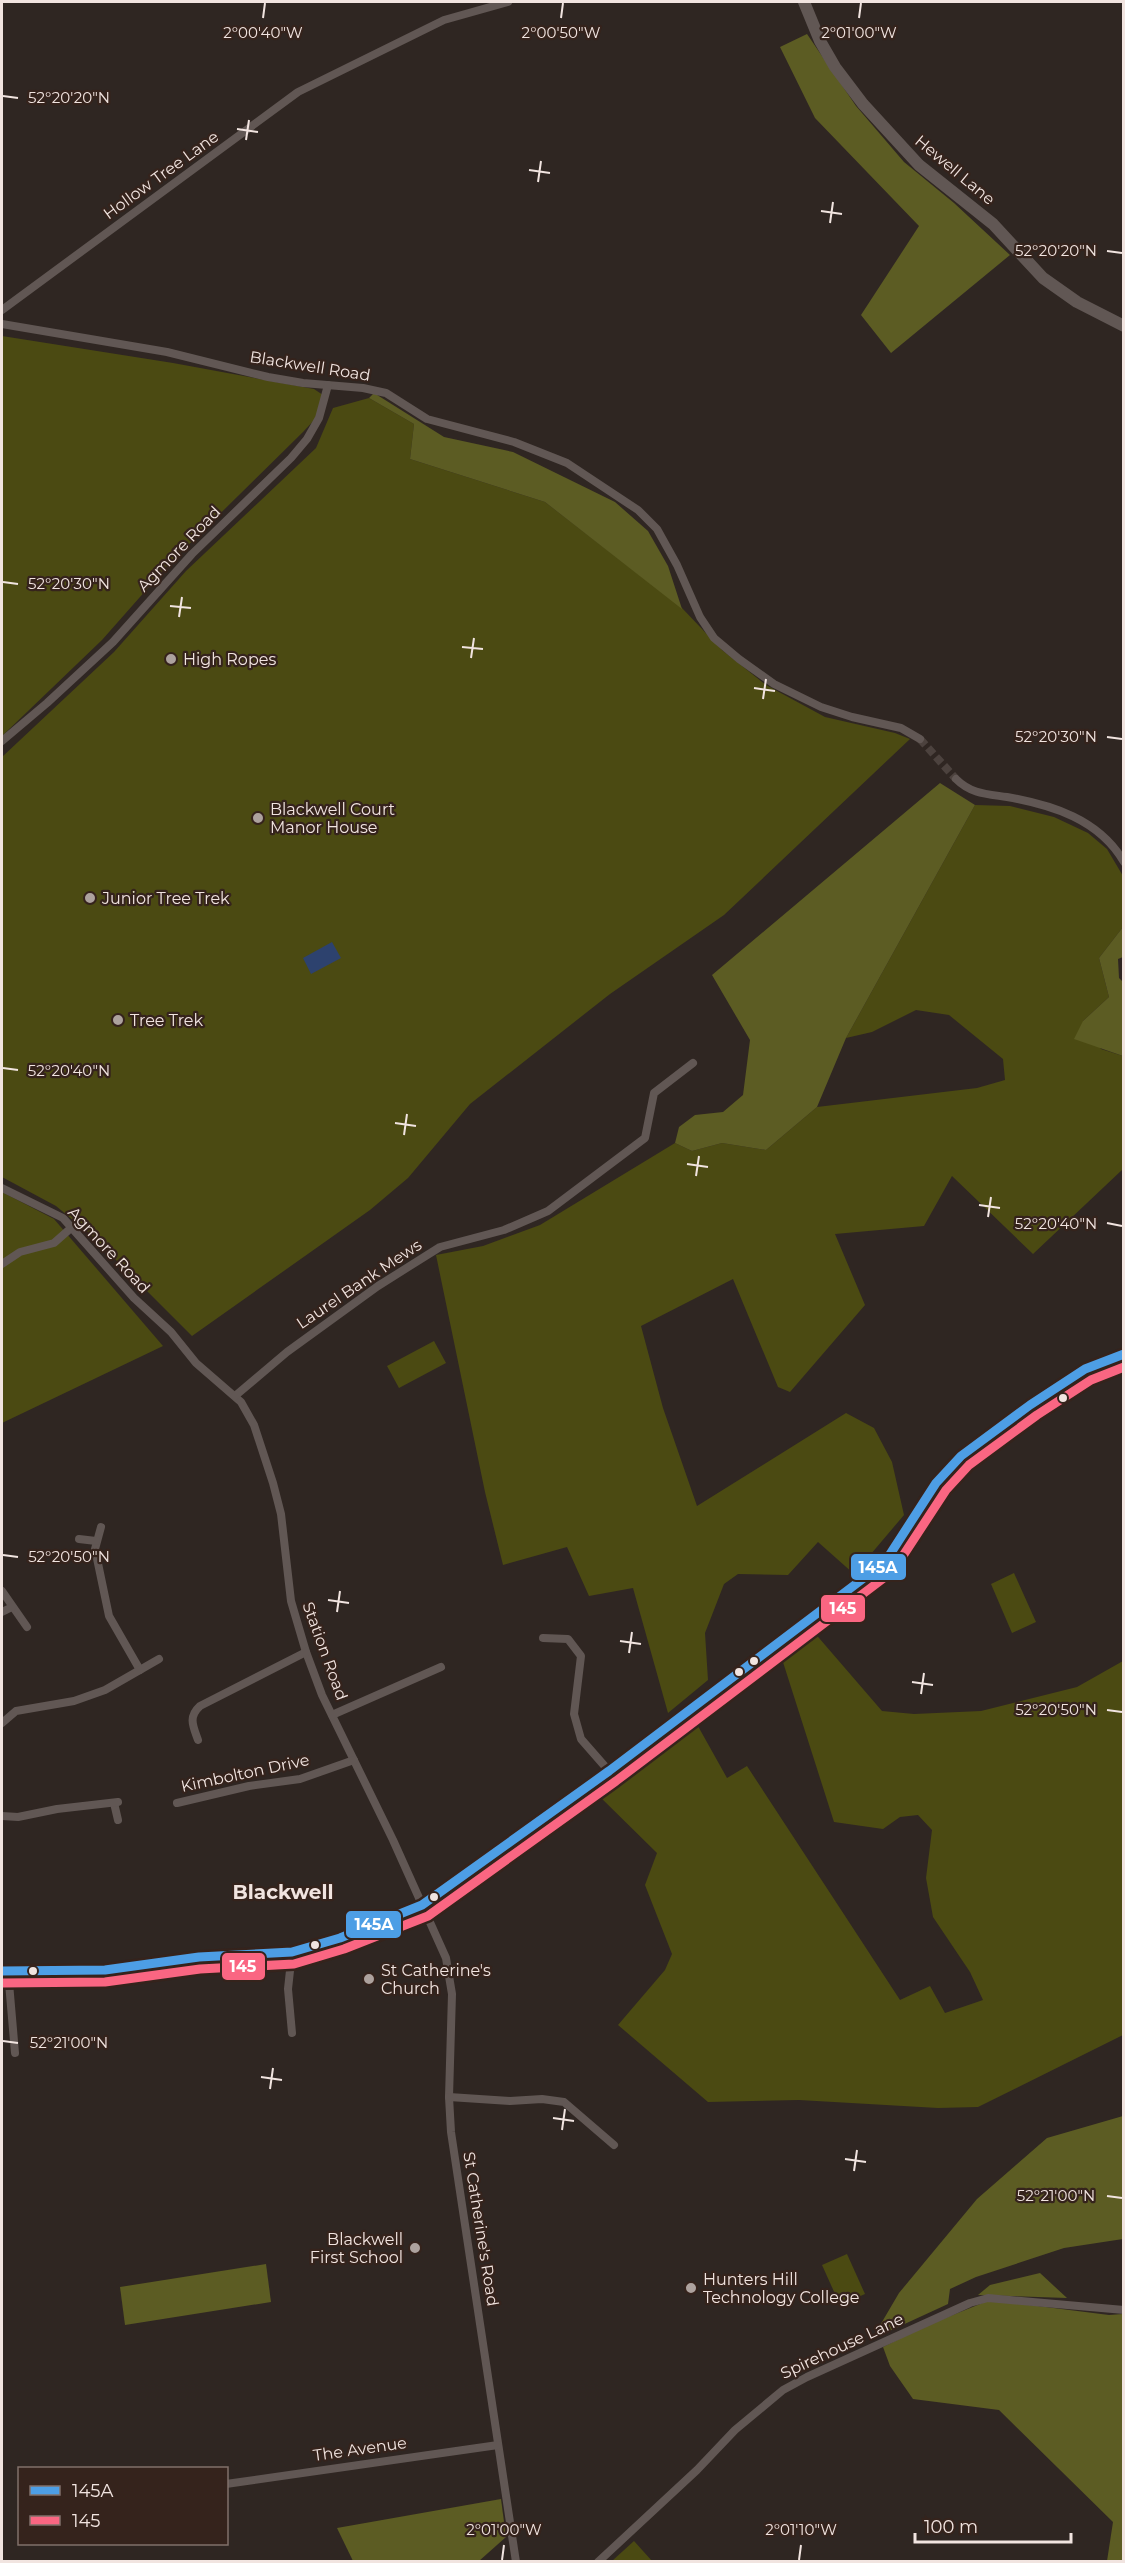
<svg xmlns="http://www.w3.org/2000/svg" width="1125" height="2563" viewBox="0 0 1125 2563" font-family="Montserrat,sans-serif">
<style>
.green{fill:#4b4a12}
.forest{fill:#5c5c23}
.water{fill:#2d426e}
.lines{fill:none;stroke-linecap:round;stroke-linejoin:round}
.minor-tunnel{stroke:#4c423e;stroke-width:8;stroke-dasharray:8 4;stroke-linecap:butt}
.minor{stroke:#615754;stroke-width:8}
.secondary{stroke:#615754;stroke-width:12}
.bus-1-casing{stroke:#35231c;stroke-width:14}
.bus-2-casing{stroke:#35231c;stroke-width:14}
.bus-1{stroke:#4d9ee5;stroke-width:9}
.bus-2{stroke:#fa6682;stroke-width:9}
.ticks{fill:none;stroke:#f1e4e0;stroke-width:2}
.poi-dot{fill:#ada29e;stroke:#35231c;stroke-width:2}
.bus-dot{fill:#f1e4e0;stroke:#35231c;stroke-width:2}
.labels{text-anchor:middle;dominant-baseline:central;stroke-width:4.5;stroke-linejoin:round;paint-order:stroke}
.street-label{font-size:16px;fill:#f1e4e0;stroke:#35231c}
.poi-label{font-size:16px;fill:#f1e4e0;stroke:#35231c;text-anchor:start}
.quarter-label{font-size:20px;font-weight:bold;fill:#f1e4e0;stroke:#35231c}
.ticks-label{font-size:15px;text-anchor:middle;fill:#f1e4e0;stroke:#35231c;stroke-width:4.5;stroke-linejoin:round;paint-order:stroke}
.line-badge{stroke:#35231c;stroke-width:2}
.badge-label{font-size:16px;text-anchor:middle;font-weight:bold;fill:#fff}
</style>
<rect width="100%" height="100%" fill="#2f2622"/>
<g class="green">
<path d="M2,336L173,363L314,389L323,395L317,417L303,432L170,563L102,640L2,736Z"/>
<path d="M369,398L414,424L410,459L545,502L682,608L722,650L766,685L825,717L895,733L910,739L724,915L610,994L470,1104L408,1178L370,1210L192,1336L91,1235L56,1206L2,1177V757L114,652L186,571L316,448L333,408Z"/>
<path d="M975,805L1010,806L1054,817L1088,833L1107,849L1123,876V927L1099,958L1109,997L1083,1021L1101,1049L1123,1056V1169L1033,1254L952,1176L924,1226L835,1234L865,1305L790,1392L778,1387L733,1279L641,1326L663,1408L697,1506L846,1413L874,1428L892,1462L904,1515L854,1574L818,1542L788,1575L738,1574L724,1584L705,1633L708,1680L668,1713L633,1588L589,1596L567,1547L503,1565L485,1492L436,1255L483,1246L540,1225L675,1143L692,1151L722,1143L766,1150L817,1107L977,1088L1005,1080L1003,1059L949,1015L916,1010L872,1032L846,1038Z"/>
<path d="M2,1192L54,1219L163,1346L2,1423Z"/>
<path d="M434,1341L446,1363L399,1388L387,1366Z"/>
<path d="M1014,1573L1036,1622L1012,1633L991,1584Z"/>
<path d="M813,1631L882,1711L914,1714L981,1711L1077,1687L1123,1661V2035L978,2107L938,2108L799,2100L708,2102L618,2025L665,1970L672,1954L645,1885L657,1853L594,1791L694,1719L727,1778L747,1766L900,2000L930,1986L945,2013L983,2000L970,1972L933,1917L926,1878L932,1830L918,1815L900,1817L883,1829L834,1822L782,1659Z"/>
<path d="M847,2254L865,2294L840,2305L822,2265Z"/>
<path d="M634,2541L652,2561H612Z"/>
</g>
<g class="forest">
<path d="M807,34L856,106L904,162L954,203L1010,255L891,353L861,315L919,226L815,118L780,47Z"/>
<path d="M374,393L444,437L513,452L615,502L648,531L668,566L682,609L545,502L410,459L414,424L369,398Z"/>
<path d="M940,783L975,805L846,1038L817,1107L766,1150L722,1143L692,1151L675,1143L679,1127L695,1115L723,1112L743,1095L750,1040L712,975Z"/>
<path d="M1123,927V957L1118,959L1119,978L1123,982V1056L1074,1039L1083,1021L1109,997L1099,958Z"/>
<path d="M1123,2116V2239L1064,2248L976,2277L950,2289L948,2304L872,2339L899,2293L977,2199L1047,2138Z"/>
<path d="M266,2264L271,2302L125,2325L120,2287Z"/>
<path d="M1040,2273L1067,2298L978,2295L990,2285Z"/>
<path d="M990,2300L1109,2315L1123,2314V2561H1107L1113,2522L999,2410L913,2399L890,2366L883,2347L923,2327Z"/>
<path d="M501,2499L506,2537L479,2561H353L337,2528Z"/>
</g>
<path class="water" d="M332,942L341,958L311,974L303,958Z"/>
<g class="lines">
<path class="minor-tunnel" d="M920,739L956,779"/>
<g class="minor">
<path d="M2,310L298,92L444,20L508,2"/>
<path d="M2,324L167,352L268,377L303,383L363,388L386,393L427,419L514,442L567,463L638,510L657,529L677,565L700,617L714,638L739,659L774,684L821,707L852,717L901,728L920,739"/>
<path d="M2,741L47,703L113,642L192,554L291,458L307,439L319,418L328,385"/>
<path d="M956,779C971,794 987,794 1007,797C1052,805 1099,819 1124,862"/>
<path d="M2,1188L63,1218L134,1298L171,1332L196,1363L241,1402L254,1425L273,1483L281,1514L291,1601L306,1652L322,1695L393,1840L446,1958L452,1994L449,2097L451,2132L516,2562"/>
<path d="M2,1264L20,1252L54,1243L71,1228"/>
<path d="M235,1396L287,1352L378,1286L440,1247L504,1230L548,1211L645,1138L654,1093L693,1063"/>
<path d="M101,1527L95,1549L109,1616L140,1670"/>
<path d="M79,1539L96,1541"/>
<path d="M2,1591L27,1627"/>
<path d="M2,1612L12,1607"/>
<path d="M543,1638L568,1639L581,1656L574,1714L581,1739L609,1771"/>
<path d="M332,1715L441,1667"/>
<path d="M2,1723L16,1711L74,1701L105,1690L159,1659"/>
<path d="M198,1740C193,1726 188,1717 200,1706L306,1652"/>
<path d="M114,1803L118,1820"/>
<path d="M177,1803L249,1786L300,1779L354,1760"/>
<path d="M2,1816L18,1817L57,1809L118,1802"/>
<path d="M2,1971L105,1970L199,1957L260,1955L292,1952L340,1938L422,1905L609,1771L885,1562L936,1483L961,1456L1030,1405L1085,1369L1124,1354"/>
<path d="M8,1971L15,2053"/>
<path d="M292,2033L288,1989L292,1952"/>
<path d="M449,2097L510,2101L542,2099L564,2102L614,2145"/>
<path d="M226,2484L498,2445"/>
<path d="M598,2562L697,2470L735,2430L783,2390L807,2377L970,2303L988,2298L1124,2310"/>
</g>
<path class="secondary" d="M804,2L820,41L835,67L863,104L919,165L993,224L1043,278L1077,302L1124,326"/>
<defs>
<path id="bus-1" d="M2,1971L105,1970L199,1957L292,1952L340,1938L422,1905L609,1771L885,1562L936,1483L961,1456L1030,1405L1085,1369L1124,1354"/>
<path id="bus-2" d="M2,1983L105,1982L200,1969L294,1964L344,1949L428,1916L616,1781L893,1571L946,1490L969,1465L1037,1415L1091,1380L1124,1367"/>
</defs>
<use href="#bus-1" class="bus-1-casing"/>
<use href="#bus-2" class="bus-2-casing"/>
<use href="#bus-1" class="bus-1"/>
<use href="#bus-2" class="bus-2"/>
</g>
<path class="ticks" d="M263,18L265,3M561,18L563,3M859,18L861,3M3,96L18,98M237,129L258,132M246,140L249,120M529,170L550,173M538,182L541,161M821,211L842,214M830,223L833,202M1107,251L1122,253M3,582L18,584M170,606L191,608M179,617L182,597M462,647L483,649M471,658L474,638M754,688L775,691M763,699L766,679M1107,737L1122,739M3,1068L18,1070M395,1123L416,1126M404,1135L407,1114M687,1164L708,1167M696,1176L699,1156M979,1205L1000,1208M988,1217L991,1197M1107,1223L1122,1226M3,1555L18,1557M328,1600L349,1603M337,1612L340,1591M620,1641L641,1644M629,1653L632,1632M912,1682L933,1685M921,1694L924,1673M1107,1710L1122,1712M3,2041L18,2043M261,2077L282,2080M270,2089L273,2068M553,2118L574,2121M562,2130L565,2109M845,2159L866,2162M854,2171L857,2150M1107,2196L1122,2198M502,2560L504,2545M799,2560L801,2545"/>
<g class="poi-dot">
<circle cx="171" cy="659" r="6"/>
<circle cx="258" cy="818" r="6"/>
<circle cx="90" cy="898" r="6"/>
<circle cx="118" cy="1020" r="6"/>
<circle cx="369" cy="1979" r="6"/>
<circle cx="415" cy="2248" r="6"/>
<circle cx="691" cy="2288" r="6"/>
</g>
<g class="bus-dot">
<circle cx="1063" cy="1398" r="5"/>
<circle cx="754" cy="1661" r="5"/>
<circle cx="739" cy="1672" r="5"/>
<circle cx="434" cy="1897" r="5"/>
<circle cx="315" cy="1945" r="5"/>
<circle cx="33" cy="1971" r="5"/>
</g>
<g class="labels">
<g class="street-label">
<text transform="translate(955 170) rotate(40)">Hewell Lane</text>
<text transform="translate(161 175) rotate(-36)">Hollow Tree Lane</text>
<text transform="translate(310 366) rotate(9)">Blackwell Road</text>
<text transform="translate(179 549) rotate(-46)">Agmore Road</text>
<text transform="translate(109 1250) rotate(47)">Agmore Road</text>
<text transform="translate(359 1284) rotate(-34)">Laurel Bank Mews</text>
<text transform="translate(325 1651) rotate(70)">Station Road</text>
<text transform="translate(245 1773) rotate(-12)">Kimbolton Drive</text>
<text transform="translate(481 2229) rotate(81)">St Catherine's Road</text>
<text transform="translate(842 2346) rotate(-25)">Spirehouse Lane</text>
<text transform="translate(360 2449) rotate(-8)">The Avenue</text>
</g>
<g class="poi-label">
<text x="183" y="659">High Ropes</text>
<text x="270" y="809">Blackwell Court<tspan x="270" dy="18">Manor House</tspan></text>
<text x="102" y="898">Junior Tree Trek</text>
<text x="130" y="1020">Tree Trek</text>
<text x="381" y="1970">St Catherine's<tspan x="381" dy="18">Church</tspan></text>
<text x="403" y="2239" text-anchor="end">Blackwell<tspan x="403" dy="18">First School</tspan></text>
<text x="703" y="2279">Hunters Hill<tspan x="703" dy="18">Technology College</tspan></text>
</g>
<g class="quarter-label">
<text x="283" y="1892">Blackwell</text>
</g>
</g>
<g class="ticks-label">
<text x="263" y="38">2°00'40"W</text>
<text x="561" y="38">2°00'50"W</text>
<text x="859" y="38">2°01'00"W</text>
<text x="69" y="103">52°20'20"N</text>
<text x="1056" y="256">52°20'20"N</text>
<text x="69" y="589">52°20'30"N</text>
<text x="1056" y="742">52°20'30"N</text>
<text x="69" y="1076">52°20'40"N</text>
<text x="1056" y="1229">52°20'40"N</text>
<text x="69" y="1562">52°20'50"N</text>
<text x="1056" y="1715">52°20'50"N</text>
<text x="69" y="2048">52°21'00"N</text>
<text x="1056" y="2201">52°21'00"N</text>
<text x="504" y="2535">2°01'00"W</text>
<text x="801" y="2535">2°01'10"W</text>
</g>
<g class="line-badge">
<rect x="850" y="1553" width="57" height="28" rx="6" fill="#4d9ee5"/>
<rect x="820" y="1594" width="46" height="29" rx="6" fill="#fa6682"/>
<rect x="345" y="1910" width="57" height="29" rx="6" fill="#4d9ee5"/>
<rect x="221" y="1952" width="45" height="29" rx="6" fill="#fa6682"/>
</g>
<g class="badge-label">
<text x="878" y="1573">145A</text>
<text x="843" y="1614">145</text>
<text x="374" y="1930">145A</text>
<text x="243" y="1972">145</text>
</g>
<rect width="1125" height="2563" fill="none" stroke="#f1e4e0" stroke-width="6"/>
<rect x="18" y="2467" width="210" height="78" fill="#35231c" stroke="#80706a" stroke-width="1.5"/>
<rect x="30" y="2486" width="30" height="9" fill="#4d9ee5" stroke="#80706a" stroke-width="1.5"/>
<text x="72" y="2497" font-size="18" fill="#f1e4e0">145A</text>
<rect x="30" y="2516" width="30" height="9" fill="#fa6682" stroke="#80706a" stroke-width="1.5"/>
<text x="72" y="2527" font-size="18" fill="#f1e4e0">145</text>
<path d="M915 2533v9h156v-9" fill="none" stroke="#f1e4e0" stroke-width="3"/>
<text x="924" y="2533" font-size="18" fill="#f1e4e0" stroke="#35231c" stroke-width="4.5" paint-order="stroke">100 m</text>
</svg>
